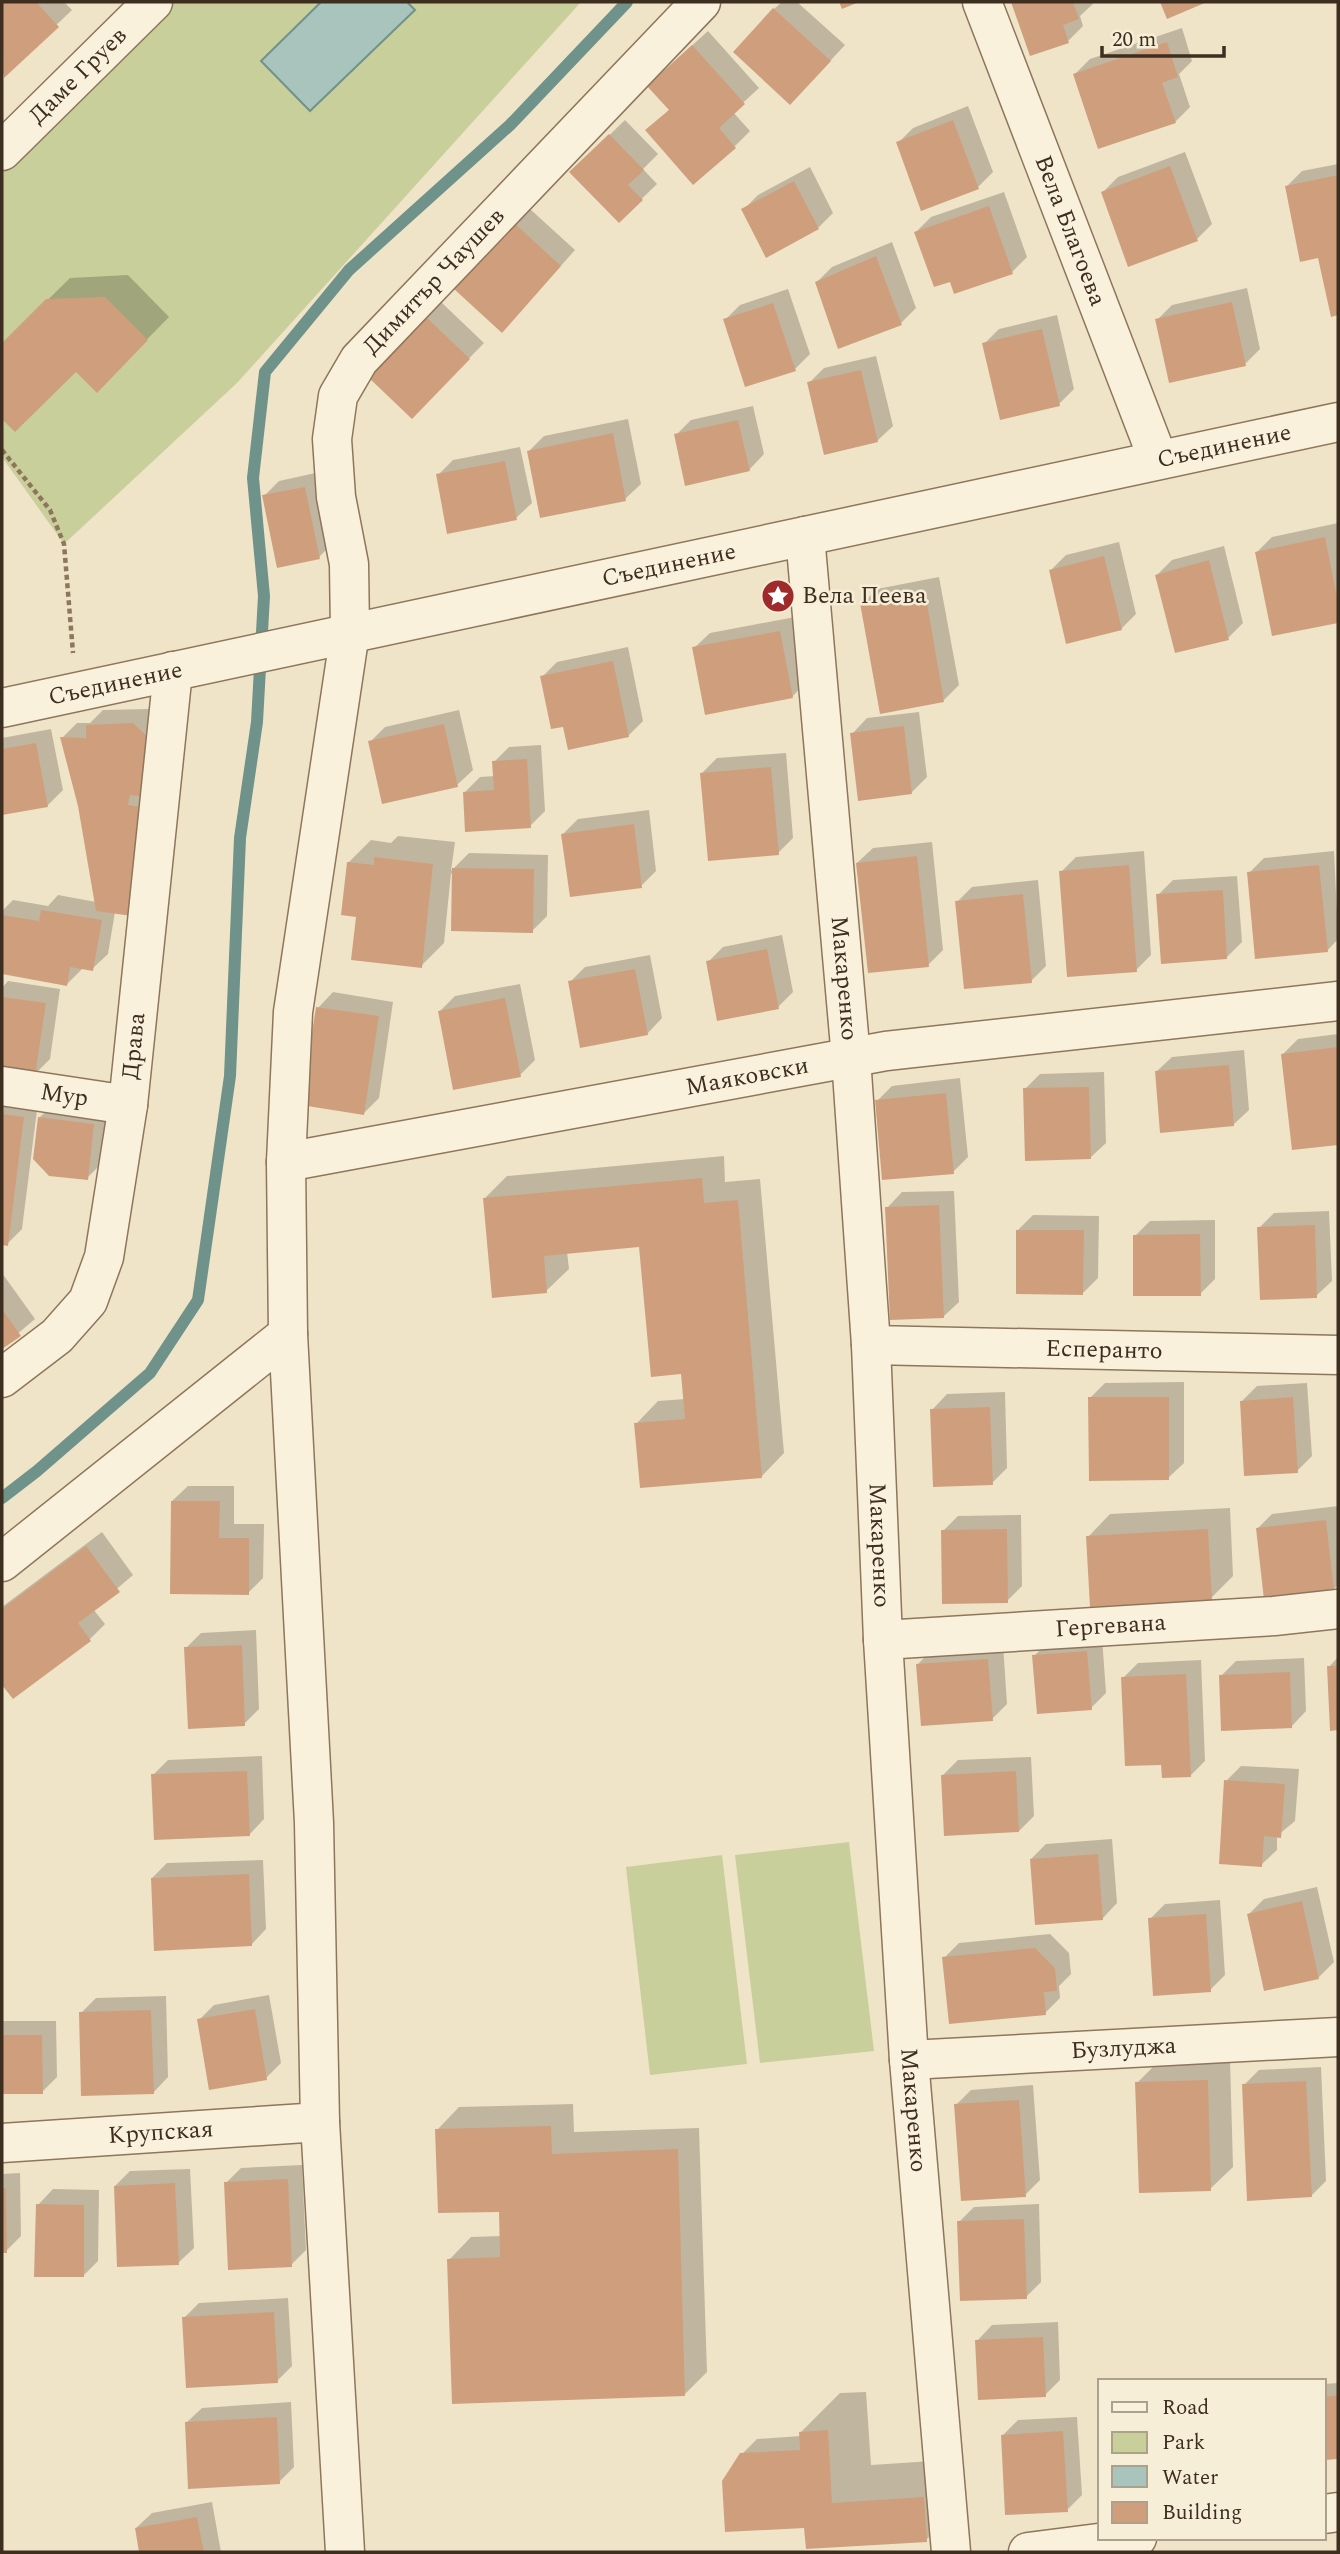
<svg xmlns="http://www.w3.org/2000/svg" width="1340" height="2554" viewBox="0 0 1340 2554" font-family="Spectral,serif">
<style>
.green{fill:#c9cf9b}
.water{fill:#a9c4bc;stroke:#6f938a;stroke-width:2}
.shadow{fill:#0003}
.lines{fill:none;stroke-linecap:round;stroke-linejoin:round}
.stream{stroke:#6f938a;stroke-width:12}
.building{fill:#cf9f7d}
.minor-casing{stroke:#8d765c;stroke-width:41}
.tertiary-casing{stroke:#8d765c;stroke-width:41}
.path{stroke:#8d765c;stroke-width:4.5;stroke-dasharray:5 3.5;stroke-linecap:butt}
.minor{stroke:#faf1dc;stroke-width:38}
.tertiary{stroke:#faf1dc;stroke-width:38}
.labels{text-anchor:middle;dominant-baseline:central;stroke-width:5;stroke-linejoin:round;paint-order:stroke}
.street-label{font-size:24px;fill:#3d2e20;stroke:#f7eed8}
.poi-label{font-size:24px;fill:#3d2e20;stroke:#f7eed8;text-anchor:start}
</style>
<rect width="100%" height="100%" fill="#f0e4c8"/>
<g class="green">
<path d="M153,2H581L237,383L64,544L2,457V151Z"/>
<path d="M849,1842L874,2051L760,2063L735,1855Z"/>
<path d="M722,1855L747,2064L650,2075L626,1867Z"/>
</g>
<path class="water" d="M321,2H407L415,10L310,111L261,61Z"/>
<g class="shadow">
<path d="M2,2H64L72,10L4,75L2,73Z"/>
<path d="M782,2H797L845,45L805,88L774,9Z"/>
<path d="M1012,2H1093L1094,3L1080,16L1083,26L1068,41L1031,54Z"/>
<path d="M1182,28L1192,61L1179,74L1190,107L1175,122L1075,74L1090,59Z"/>
<path d="M708,31L759,88L733,112L750,131L735,146L648,130L670,109L664,71Z"/>
<path d="M968,106L993,172L978,187L898,143L913,128Z"/>
<path d="M625,120L658,154L643,169L657,184L619,221L587,157Z"/>
<path d="M1185,152L1212,224L1197,239L1103,192L1118,177Z"/>
<path d="M1338,164V313L1332,315L1320,256L1287,186L1302,171Z"/>
<path d="M810,167L833,213L818,228L743,210L758,195Z"/>
<path d="M1004,192L1027,257L1012,272L951,280L916,232L931,217Z"/>
<path d="M530,209L575,250L517,315L515,224Z"/>
<path d="M892,242L916,308L901,323L817,282L832,267Z"/>
<path d="M128,275L169,317L97,390L76,369L15,430L2,416V345L70,278Z"/>
<path d="M1247,288L1260,349L1245,364L1157,320L1172,305Z"/>
<path d="M788,289L810,354L795,369L725,320L740,305Z"/>
<path d="M441,302L484,343L412,417L370,376Z"/>
<path d="M1057,315L1074,389L1059,404L984,344L999,329Z"/>
<path d="M876,356L893,426L877,441L809,383L824,368Z"/>
<path d="M753,406L764,454L749,470L676,435L691,420Z"/>
<path d="M628,419L641,484L625,499L529,451L544,436Z"/>
<path d="M520,447L532,503L516,518L438,475L453,460Z"/>
<path d="M320,472L334,542L319,557L264,496L279,481Z"/>
<path d="M1338,523V621L1273,634L1257,552L1272,537Z"/>
<path d="M1119,542L1136,614L1121,629L1051,570L1066,555Z"/>
<path d="M1224,546L1243,623L1228,638L1157,575L1172,560Z"/>
<path d="M939,577L959,685L944,700L862,604L877,589Z"/>
<path d="M795,617L807,681L792,697L694,648L710,633Z"/>
<path d="M628,647L643,721L628,736L565,725L542,677L557,662Z"/>
<path d="M149,709L167,726L115,912L108,954L92,969H82L67,984L2,973V911L13,900L48,906L58,895L96,902L80,806L62,738L77,723H90L103,710Z"/>
<path d="M459,710L473,770L457,785L370,742L385,727Z"/>
<path d="M919,712L927,777L912,792L852,734L867,718Z"/>
<path d="M51,729L63,790L48,805L2,814V738Z"/>
<path d="M541,745L545,811L530,826L465,792L480,777L495,776L494,762L509,747Z"/>
<path d="M786,753L793,838L778,853L702,773L717,758Z"/>
<path d="M649,810L656,871L641,886L563,834L578,819Z"/>
<path d="M398,836L455,842L451,871L469,853L548,855L547,916L532,931L451,873L444,943L421,966L358,915L348,863L371,840L391,843Z"/>
<path d="M932,842L943,950L928,965L857,863L873,848Z"/>
<path d="M1144,851L1151,955L1136,970L1061,872L1076,857Z"/>
<path d="M1334,851L1338,939L1327,951L1249,873L1264,858Z"/>
<path d="M1237,876L1242,942L1226,958L1158,895L1173,880Z"/>
<path d="M1038,880L1046,966L1031,981L957,902L972,887Z"/>
<path d="M782,935L793,992L778,1007L708,962L723,947Z"/>
<path d="M650,955L662,1018L647,1034L570,982L585,967Z"/>
<path d="M8,981L60,989L50,1059L35,1074L2,1069V988Z"/>
<path d="M520,984L535,1060L520,1075L440,1011L455,996Z"/>
<path d="M333,992L393,1002L379,1098L364,1113L318,1008Z"/>
<path d="M1338,1034V1143L1294,1148L1283,1054L1298,1039Z"/>
<path d="M1244,1050L1249,1110L1233,1125L1156,1072L1172,1057Z"/>
<path d="M1104,1072L1106,1143L1090,1158L1025,1089L1040,1074Z"/>
<path d="M960,1078L968,1157L953,1172L877,1101L892,1086Z"/>
<path d="M2,1097L38,1102L22,1229L7,1244L2,1243Z"/>
<path d="M55,1102L109,1109L102,1163L87,1178L40,1117Z"/>
<path d="M724,1156L725,1182L760,1179L784,1453L762,1476L636,1424L658,1401L685,1399L683,1372L641,1245L567,1252L569,1269L546,1291L484,1199L507,1176Z"/>
<path d="M954,1191L959,1302L943,1317L887,1208L902,1192Z"/>
<path d="M1329,1211L1332,1281L1316,1296L1259,1228L1274,1213Z"/>
<path d="M1033,1215L1099,1216L1098,1278L1083,1293L1018,1230Z"/>
<path d="M1215,1220V1279L1200,1294L1135,1236L1150,1221Z"/>
<path d="M2,1273L35,1319L2,1347Z"/>
<path d="M1184,1382V1463L1168,1478L1090,1398L1105,1383Z"/>
<path d="M1307,1383L1312,1456L1297,1471L1241,1402L1257,1386Z"/>
<path d="M1005,1392L1007,1468L992,1483L932,1410L947,1394Z"/>
<path d="M188,1486H234V1524H264L263,1578L248,1593L172,1501Z"/>
<path d="M1338,1506V1585L1333,1590L1257,1529L1272,1514Z"/>
<path d="M1230,1508L1233,1576L1211,1598L1088,1537L1110,1514Z"/>
<path d="M1021,1515L1022,1586L1007,1601L943,1531L958,1516Z"/>
<path d="M102,1532L133,1575L93,1609L105,1624L90,1639L13,1697L2,1682V1607Z"/>
<path d="M256,1630L259,1709L244,1724L186,1648L201,1633Z"/>
<path d="M1102,1637L1106,1693L1091,1708L1034,1656L1049,1641Z"/>
<path d="M1003,1644L1007,1704L992,1719L918,1664L933,1649Z"/>
<path d="M1338,1657V1729H1331L1329,1667Z"/>
<path d="M1304,1658L1306,1711L1291,1727L1221,1676L1236,1661Z"/>
<path d="M1201,1660L1205,1761L1190,1776L1163,1763L1123,1678L1138,1663Z"/>
<path d="M262,1756L264,1819L249,1835L153,1775L168,1760Z"/>
<path d="M1031,1757L1034,1816L1019,1831L943,1775L958,1760Z"/>
<path d="M1241,1766L1299,1769L1295,1821L1277,1836V1850L1261,1865L1226,1781Z"/>
<path d="M1112,1839L1117,1903L1102,1919L1031,1859L1046,1844Z"/>
<path d="M263,1860L266,1929L251,1945L152,1878L167,1863Z"/>
<path d="M1317,1887L1334,1962L1319,1977L1266,1989L1249,1914L1264,1899Z"/>
<path d="M1220,1900L1225,1975L1210,1990L1150,1919L1165,1904Z"/>
<path d="M1050,1934L1069,1953L1071,1974L1059,1986L1060,1998L1045,2013L944,1958L959,1943Z"/>
<path d="M269,1995L281,2063L266,2078L199,2020L214,2005Z"/>
<path d="M166,1996L168,2077L153,2093L81,2013L96,1998Z"/>
<path d="M2,2021H56L57,2077L42,2092H2Z"/>
<path d="M1230,2059L1233,2167L1210,2189L1137,2083L1159,2061Z"/>
<path d="M1321,2067L1326,2181L1311,2196L1244,2085L1259,2070Z"/>
<path d="M1033,2085L1040,2180L1025,2195L956,2105L971,2090Z"/>
<path d="M573,2104L574,2132L699,2128L707,2372L685,2394L449,2260L471,2237L501,2236V2210L437,2130L459,2107Z"/>
<path d="M302,2165L306,2250L291,2265L226,2183L241,2168Z"/>
<path d="M190,2169L194,2248L178,2263L115,2186L130,2171Z"/>
<path d="M20,2173L21,2236L6,2251H2V2174Z"/>
<path d="M53,2189L99,2190L98,2261L83,2276L38,2205Z"/>
<path d="M1039,2204L1041,2282L1026,2297L959,2222L974,2207Z"/>
<path d="M288,2298L292,2366L277,2381L184,2318L199,2303Z"/>
<path d="M1058,2322L1060,2380L1045,2395L977,2341L992,2325Z"/>
<path d="M1338,2383V2457L1324,2458V2384Z"/>
<path d="M866,2392L871,2465L963,2459L965,2501L926,2540L806,2523L742,2454L757,2439L801,2436V2432L840,2393Z"/>
<path d="M291,2402L294,2467L279,2482L186,2423L202,2408Z"/>
<path d="M1077,2417L1082,2495L1067,2510L1003,2435L1018,2420Z"/>
<path d="M212,2502L221,2552H141L136,2528L152,2513Z"/>
</g>
<g class="lines">
<path class="stream" d="M2,1498L37,1471L150,1373L198,1300L230,1076L240,838L257,722L264,596L253,478L265,372L349,270L510,125L627,2"/>
</g>
<g class="building">
<path d="M2,2H36L59,27L4,78Z"/>
<path d="M839,2H859L842,9Z"/>
<path d="M1011,2H1073L1079,19L1063,25L1069,43L1030,56Z"/>
<path d="M1160,2H1207L1167,19Z"/>
<path d="M773,8L831,61L790,105L733,52Z"/>
<path d="M1167,42L1178,77L1162,83L1176,123L1098,149L1073,74Z"/>
<path d="M692,45L745,104L719,128L736,148L693,185L645,130L669,110L647,86Z"/>
<path d="M953,120L979,189L921,211L896,142Z"/>
<path d="M609,134L644,170L628,185L643,200L619,223L569,172Z"/>
<path d="M1170,166L1198,241L1128,267L1101,192Z"/>
<path d="M1338,175V315L1331,317L1318,258L1300,262L1285,186Z"/>
<path d="M794,181L819,229L766,258L741,209Z"/>
<path d="M989,206L1013,274L954,294L950,282L934,287L914,232Z"/>
<path d="M513,222L561,266L502,333L454,289Z"/>
<path d="M876,256L902,325L838,349L815,282Z"/>
<path d="M105,297L148,340L97,393L76,372L15,432L2,419V343L46,299Z"/>
<path d="M1232,302L1246,366L1169,383L1155,319Z"/>
<path d="M773,303L796,371L745,387L723,319Z"/>
<path d="M425,316L470,359L412,419L367,376Z"/>
<path d="M1042,329L1060,406L1000,420L982,343Z"/>
<path d="M861,370L878,442L824,455L807,382Z"/>
<path d="M738,420L750,471L685,486L674,434Z"/>
<path d="M613,433L626,501L540,518L527,451Z"/>
<path d="M505,461L517,520L447,534L436,474Z"/>
<path d="M305,487L320,559L277,568L262,495Z"/>
<path d="M1325,537L1338,602V623L1272,636L1255,552Z"/>
<path d="M1104,556L1122,630L1066,644L1049,570Z"/>
<path d="M1209,560L1229,640L1175,653L1155,575Z"/>
<path d="M925,591L944,702L880,714L860,603Z"/>
<path d="M780,631L793,698L705,715L692,647Z"/>
<path d="M613,661L629,737L568,750L563,727L551,729L540,676Z"/>
<path d="M133,723L153,742L147,797L130,795L128,805L147,808L132,916L96,911L78,806L60,737L86,738V725Z"/>
<path d="M444,724L458,787L382,804L368,741Z"/>
<path d="M904,726L912,794L858,801L850,733Z"/>
<path d="M36,743L48,807L2,815V749Z"/>
<path d="M527,759L531,828L465,832L463,792L494,790L492,761Z"/>
<path d="M771,767L779,855L708,861L700,773Z"/>
<path d="M634,824L642,888L570,897L561,834Z"/>
<path d="M917,856L929,967L868,973L856,863Z"/>
<path d="M374,857L433,864L422,968L351,960L356,917L341,915L347,862L374,865Z"/>
<path d="M1129,865L1137,972L1067,977L1059,871Z"/>
<path d="M1319,865L1328,952L1255,959L1247,872Z"/>
<path d="M452,868L534,869L533,933L451,931Z"/>
<path d="M1223,890L1227,959L1161,964L1156,894Z"/>
<path d="M1023,894L1032,983L964,989L955,901Z"/>
<path d="M41,910L102,920L93,971L70,967L67,986L2,974V915L39,921Z"/>
<path d="M767,949L779,1009L717,1021L706,961Z"/>
<path d="M635,969L648,1035L580,1048L568,981Z"/>
<path d="M2,997L46,1003L35,1076L2,1071Z"/>
<path d="M505,998L521,1077L453,1090L438,1011Z"/>
<path d="M316,1007L379,1016L364,1115L301,1105Z"/>
<path d="M1338,1047V1145L1292,1150L1281,1054Z"/>
<path d="M1229,1065L1234,1126L1160,1133L1155,1071Z"/>
<path d="M1089,1087L1091,1159L1025,1161L1023,1088Z"/>
<path d="M946,1093L954,1174L882,1180L875,1100Z"/>
<path d="M2,1114L24,1117L8,1246L2,1245Z"/>
<path d="M38,1117L94,1124L88,1180L49,1176L33,1159Z"/>
<path d="M702,1178L704,1203L738,1200L762,1478L640,1488L634,1423L685,1419L681,1374L651,1377L639,1247L544,1256L547,1293L492,1298L483,1198Z"/>
<path d="M939,1205L944,1318L890,1320L885,1207Z"/>
<path d="M1315,1225L1317,1298L1260,1300L1257,1227Z"/>
<path d="M1016,1230H1084L1083,1295L1016,1294Z"/>
<path d="M1200,1234L1201,1296H1133V1235Z"/>
<path d="M2,1309L21,1336L2,1349Z"/>
<path d="M1088,1397H1169V1480L1089,1481Z"/>
<path d="M1293,1397L1298,1473L1244,1476L1240,1401Z"/>
<path d="M990,1407L993,1485L933,1487L930,1409Z"/>
<path d="M171,1501H220L219,1538H249V1595L170,1594Z"/>
<path d="M1326,1520L1334,1591L1264,1600L1256,1528Z"/>
<path d="M1007,1529L1008,1603L942,1604L941,1530Z"/>
<path d="M1208,1529L1212,1600L1090,1607L1086,1536Z"/>
<path d="M86,1546L120,1592L78,1623L91,1641L13,1699L2,1685V1609Z"/>
<path d="M242,1645L245,1726L188,1729L184,1647Z"/>
<path d="M1087,1651L1092,1710L1037,1714L1032,1655Z"/>
<path d="M988,1659L993,1721L921,1726L916,1664Z"/>
<path d="M1327,1666H1338V1730L1330,1731Z"/>
<path d="M1290,1672L1292,1728L1221,1731L1219,1675Z"/>
<path d="M1186,1674L1191,1777L1162,1778L1161,1765L1125,1766L1121,1677Z"/>
<path d="M247,1771L250,1836L154,1840L151,1774Z"/>
<path d="M1016,1771L1019,1832L944,1836L941,1775Z"/>
<path d="M1224,1780L1285,1784L1281,1838L1264,1836L1262,1867L1219,1864Z"/>
<path d="M1098,1854L1103,1920L1035,1925L1030,1859Z"/>
<path d="M249,1874L252,1946L154,1951L151,1878Z"/>
<path d="M1302,1901L1319,1979L1264,1991L1247,1914Z"/>
<path d="M1206,1914L1211,1992L1153,1996L1148,1918Z"/>
<path d="M1035,1948L1055,1968L1057,1991L1044,1992L1046,2015L949,2024L942,1957Z"/>
<path d="M255,2009L267,2080L209,2090L197,2019Z"/>
<path d="M151,2010L154,2094L81,2096L79,2012Z"/>
<path d="M2,2035H42L43,2094H2Z"/>
<path d="M1208,2080L1211,2191L1139,2193L1135,2082Z"/>
<path d="M1306,2081L1312,2197L1247,2201L1242,2084Z"/>
<path d="M1019,2100L1026,2197L961,2201L954,2104Z"/>
<path d="M551,2126L552,2154L678,2149L685,2396L452,2404L447,2259L500,2257L499,2212L438,2213L435,2129Z"/>
<path d="M288,2179L292,2267L228,2270L224,2182Z"/>
<path d="M175,2183L179,2265L117,2267L114,2186Z"/>
<path d="M2,2188H6L7,2253H2Z"/>
<path d="M36,2204L84,2205V2277H34Z"/>
<path d="M1024,2219L1027,2299L960,2301L957,2221Z"/>
<path d="M274,2312L278,2383L186,2388L182,2317Z"/>
<path d="M1043,2337L1046,2397L978,2400L975,2340Z"/>
<path d="M1338,2395V2459L1324,2460V2397Z"/>
<path d="M277,2417L280,2484L188,2489L185,2422Z"/>
<path d="M828,2430L832,2503L924,2497L927,2542L806,2549L804,2528L725,2532L722,2481L740,2453L800,2450L799,2432Z"/>
<path d="M1063,2431L1068,2512L1005,2515L1001,2435Z"/>
<path d="M197,2517L204,2552H139L135,2528Z"/>
</g>
<g class="lines">
<defs>
<g id="minor">
<path id="s1" d="M982,2L1158,459"/>
<path id="s2" d="M2,151L153,2"/>
<path id="s3" d="M805,536L851,1058L871,1345L883,1640L909,2060L951,2552"/>
<path id="s4" d="M2,1086L128,1105"/>
<path id="s5" d="M286,1162L886,1051L1338,1001"/>
<path id="s6" d="M871,1345L1338,1355"/>
<path id="s7" d="M2,1378L57,1336L88,1301L104,1257L128,1105L173,671"/>
<path d="M2,1562L288,1334"/>
<path id="s8" d="M883,1640L1274,1616L1338,1609"/>
<path id="s9" d="M909,2060L1338,2037"/>
<path id="s10" d="M2,2143L320,2122"/>
<path d="M1324,2514L1338,2512"/>
<path id="s11" d="M345,2552L320,2122L314,1823L288,1334L286,1162L293,1012L350,632L349,564L336,497L332,439L338,396L359,360L701,2"/>
<path d="M1028,2552L1137,2538"/>
</g>
<g id="tertiary">
<path id="s12" d="M2,708L1338,422"/>
</g>
</defs>
<use href="#minor" class="minor-casing"/>
<use href="#tertiary" class="tertiary-casing"/>
<path class="path" d="M2,450L50,510L64,544L73,653"/>
<use href="#minor" class="minor"/>
<use href="#tertiary" class="tertiary"/>
</g>
<defs>
<symbol id="sight-disc" viewBox="-11 -11 22 22"><circle r="9.5" fill="#9e2a2b" stroke="#f7eed8"/><path d="M0-6L1.8-2.2L6-1.7L2.9 1.2L3.7 5.4L0 3.3L-3.7 5.4L-2.9 1.2L-6-1.7L-1.8-2.2Z" fill="#fff"/></symbol>
</defs>
<g fill-rule="evenodd">
<use href="#sight-disc" x="759" y="577" width="38" height="38"/>
</g>
<g class="labels">
<g class="street-label">
<text stroke="none"><textPath href="#s2" startOffset="107">Даме Груев</textPath></text>
<text stroke="none"><textPath href="#s1" startOffset="245">Вела Благоева</textPath></text>
<text stroke="none"><textPath href="#s11" startOffset="2314">Димитър Чаушев</textPath></text>
<text stroke="none"><textPath href="#s12" startOffset="1250">Съединение</textPath></text>
<text stroke="none"><textPath href="#s12" startOffset="682">Съединение</textPath></text>
<text stroke="none"><textPath href="#s12" startOffset="116">Съединение</textPath></text>
<text stroke="none"><textPath href="#s3" startOffset="444">Макаренко</textPath></text>
<text stroke="none"><textPath href="#s7" startOffset="376">Драва</textPath></text>
<text stroke="none"><textPath href="#s5" startOffset="469">Маяковски</textPath></text>
<text stroke="none"><textPath href="#s4" startOffset="63">Мур</textPath></text>
<text stroke="none"><textPath href="#s6" startOffset="233">Есперанто</textPath></text>
<text stroke="none"><textPath href="#s3" startOffset="1012">Макаренко</textPath></text>
<text stroke="none"><textPath href="#s8" startOffset="228">Гергевана</textPath></text>
<text stroke="none"><textPath href="#s9" startOffset="215">Бузлуджа</textPath></text>
<text stroke="none"><textPath href="#s3" startOffset="1578">Макаренко</textPath></text>
<text stroke="none"><textPath href="#s10" startOffset="159">Крупская</textPath></text>
</g>
<g class="poi-label">
<text x="802" y="596">Вела Пеева</text>
</g>
</g>
<rect width="1340" height="2554" fill="none" stroke="#3d2e20" stroke-width="7"/>
<rect x="1098" y="2379" width="228" height="161" fill="#f7eed8" stroke="#ada18e" stroke-width="2"/>
<rect x="1112" y="2402" width="35" height="10" fill="#faf1dc" stroke="#ada18e" stroke-width="2"/>
<text x="1162" y="2414" font-size="21" fill="#3d2e20">Road</text>
<rect x="1112" y="2432" width="35" height="21" fill="#c9cf9b" stroke="#ada18e" stroke-width="2"/>
<text x="1162" y="2449" font-size="21" fill="#3d2e20">Park</text>
<rect x="1112" y="2466" width="35" height="21" fill="#a9c4bc" stroke="#ada18e" stroke-width="2"/>
<text x="1162" y="2484" font-size="21" fill="#3d2e20">Water</text>
<rect x="1112" y="2502" width="35" height="21" fill="#cf9f7d" stroke="#ada18e" stroke-width="2"/>
<text x="1162" y="2519" font-size="21" fill="#3d2e20">Building</text>
<path d="M1102 46v10h122v-10" fill="none" stroke="#3d2e20" stroke-width="3.5"/>
<text x="1112" y="46" font-size="21" fill="#3d2e20" stroke="#f7eed8" stroke-width="5" paint-order="stroke">20 m</text>
</svg>
